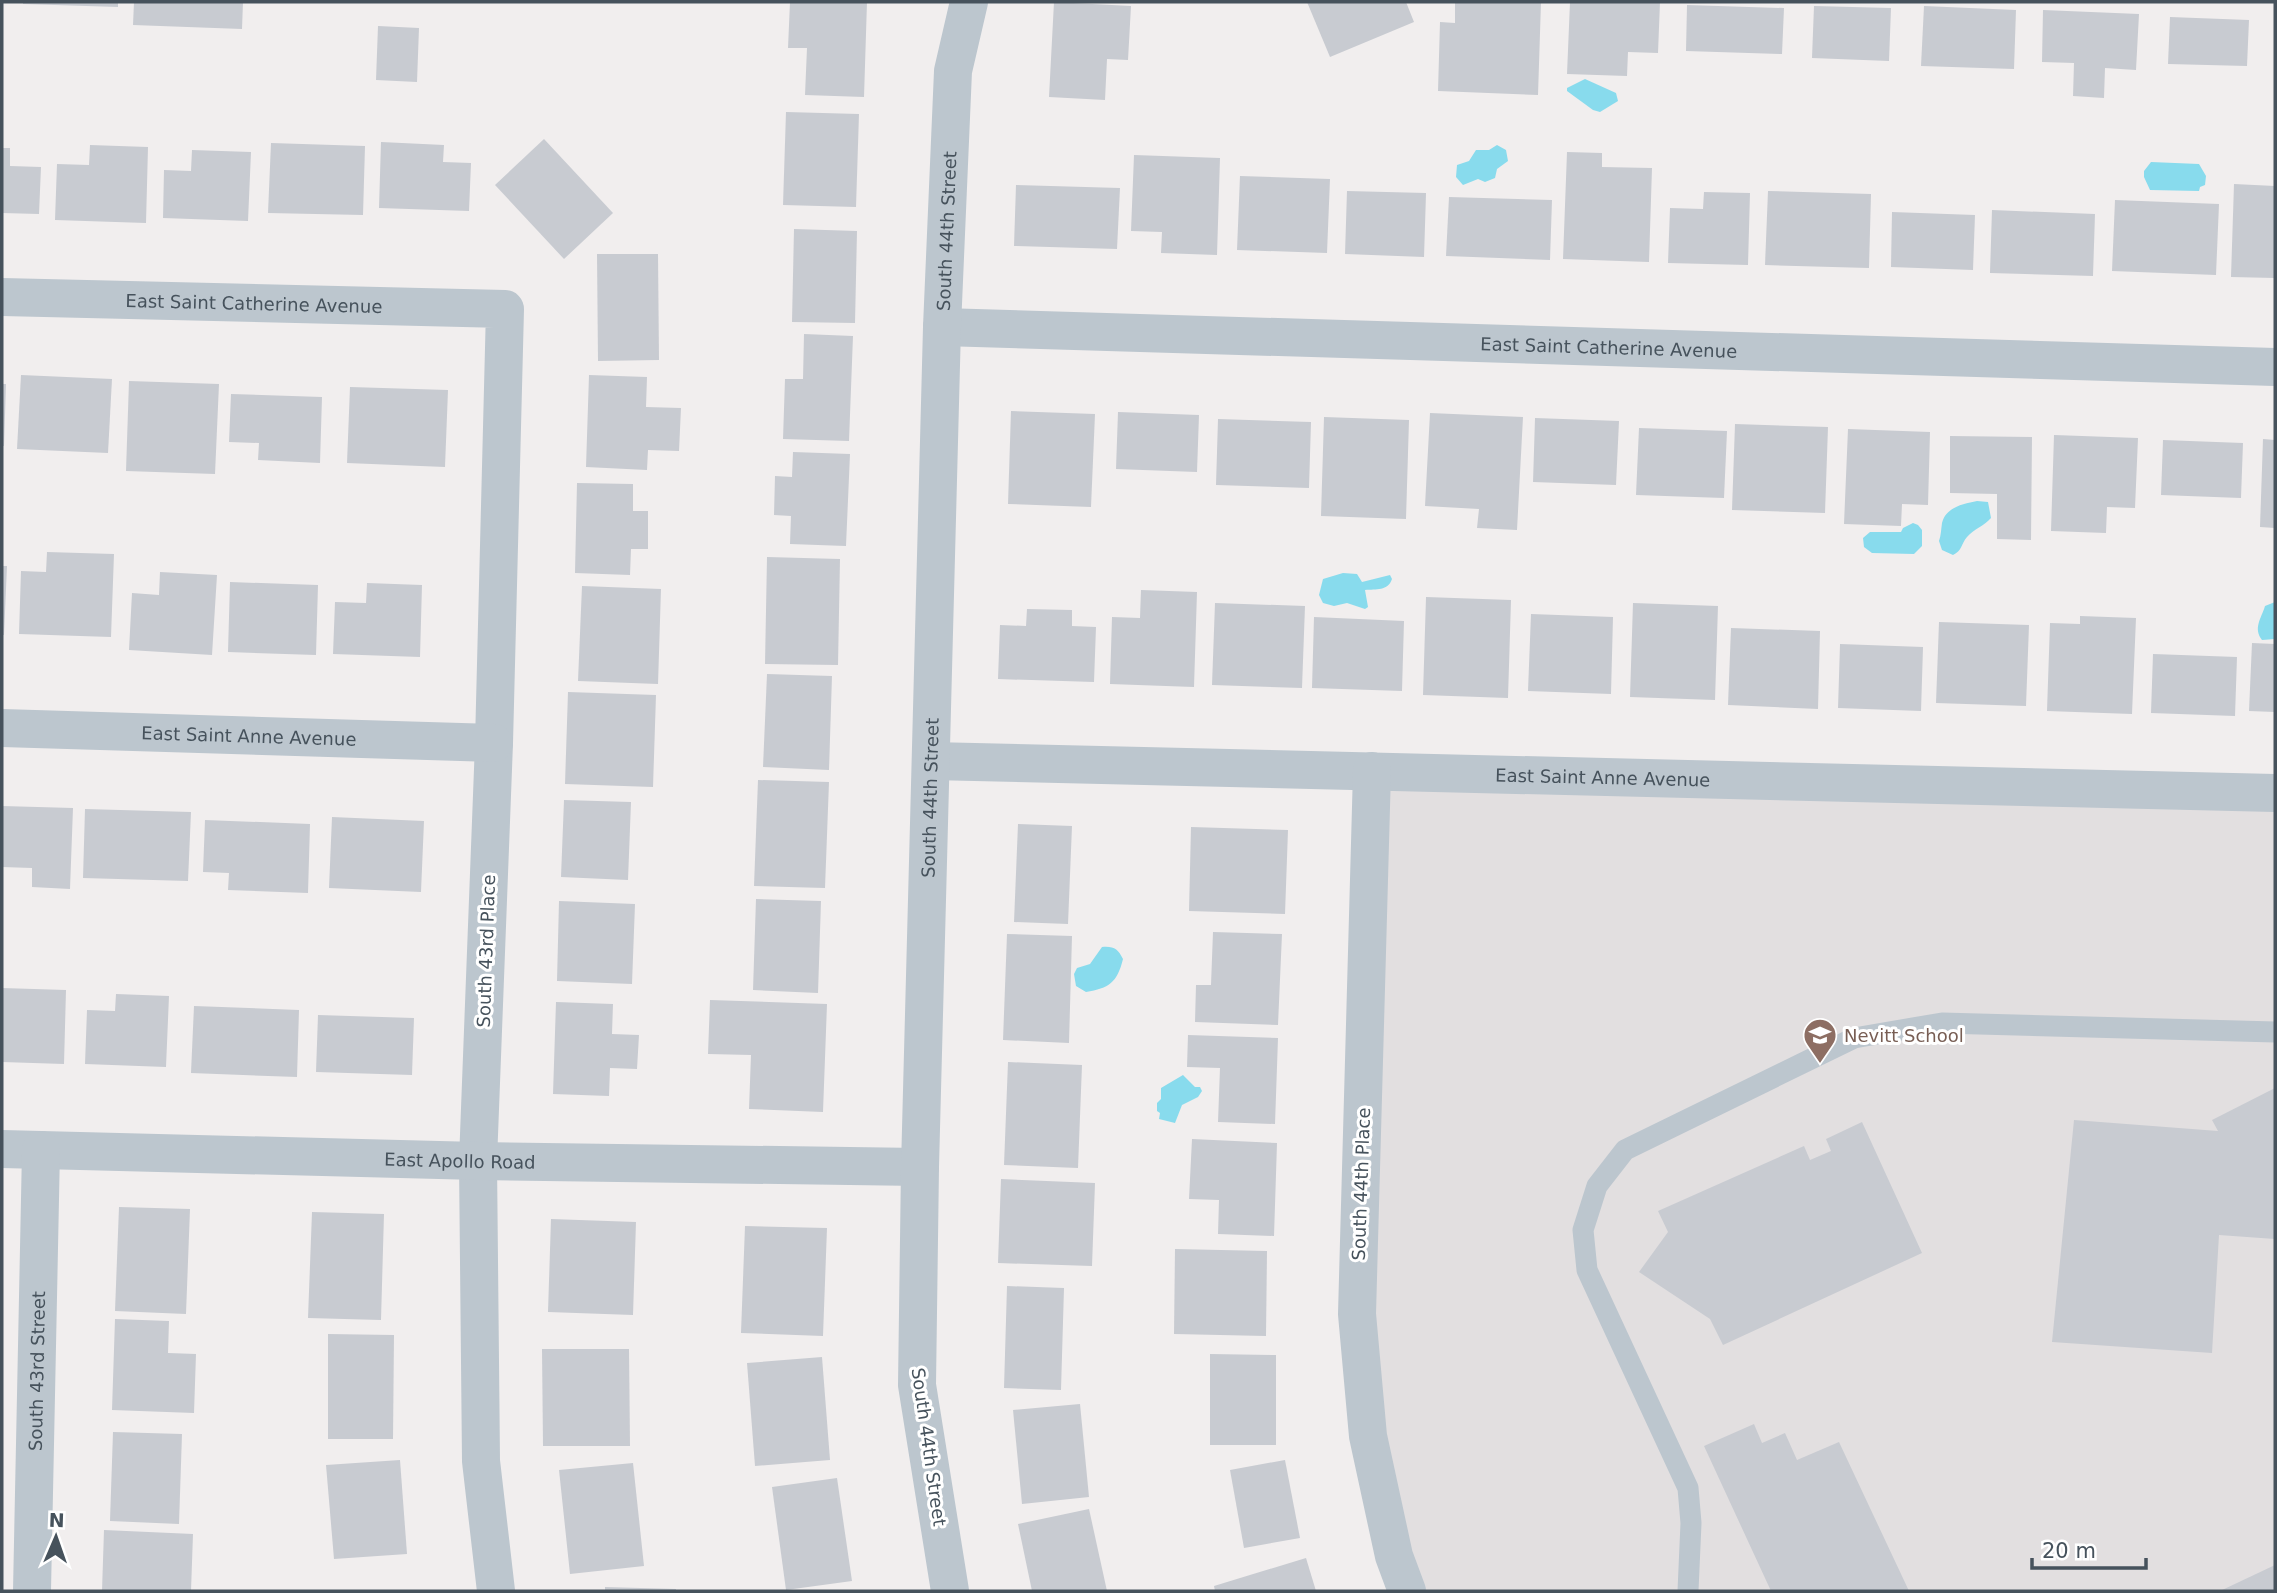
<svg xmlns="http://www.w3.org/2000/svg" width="2277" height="1593" viewBox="0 0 2277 1593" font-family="'DejaVu Sans',sans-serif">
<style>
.education{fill:#e2dfe0}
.water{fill:#88dbed}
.building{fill:#c8cbd1}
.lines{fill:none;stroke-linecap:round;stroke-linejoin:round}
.service{stroke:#bcc6ce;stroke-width:21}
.minor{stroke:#bcc6ce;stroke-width:38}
.labels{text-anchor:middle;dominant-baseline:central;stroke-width:6;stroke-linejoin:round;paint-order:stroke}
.street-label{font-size:18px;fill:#46525c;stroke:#fff}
.education-label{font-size:18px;fill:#785e54;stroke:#fff;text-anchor:start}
</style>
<rect width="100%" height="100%" fill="#f1eeee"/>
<path class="education" d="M1372,771L2275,793V1591H1407L1368,1436Z"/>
<g class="water">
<path d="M1585,79L1616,93L1618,101L1600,112L1593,110L1567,91V88Z"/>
<path d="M1497,145L1506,150L1508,161L1497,169L1495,178L1485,182L1478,179L1463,185L1456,177L1457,165L1469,161L1476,150H1489Z"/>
<path d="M2151,162L2199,164L2206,176L2205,185L2200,187L2199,191L2150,190L2144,177V171Z"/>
<path d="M1977,501L1988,502L1991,518C1984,526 1974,529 1967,537C1961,544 1962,551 1953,555L1942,550L1939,541C1941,535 1941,530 1942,523C1946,507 1963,504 1977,501Z"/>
<path d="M1913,523L1918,525L1922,530V546L1914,554L1872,553L1864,547L1863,538L1870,532H1901L1903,528Z"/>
<path d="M1343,573L1357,574L1362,582L1390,575L1392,579C1388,591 1376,589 1365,590L1368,607L1365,609L1347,603L1334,606L1323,603L1319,595L1323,579Z"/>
<path d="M2275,602V639L2262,640C2253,628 2261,619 2265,606Z"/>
<path d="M1102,947C1114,946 1118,949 1123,959C1117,983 1109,988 1086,992L1076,986L1074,974L1077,968L1090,964Z"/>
<path d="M1183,1075L1195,1087H1200L1202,1091L1198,1097L1182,1105L1175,1123L1159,1119L1160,1113L1157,1111V1103L1161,1099V1088Z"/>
</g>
<g class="building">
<path d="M23,2H118V7L23,4Z"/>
<path d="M134,2H243L242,29L133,25Z"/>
<path d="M790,2H867L864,97L805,95L807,48H788Z"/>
<path d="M1054,2L1131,6L1128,60L1107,59L1105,100L1049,97Z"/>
<path d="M1307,2H1406L1414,22L1330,57Z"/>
<path d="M1455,2H1541L1538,95L1438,91L1440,22L1455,23Z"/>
<path d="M1570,2H1660L1658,53L1628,52L1627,76L1567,74Z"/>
<path d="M1687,5L1784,8L1782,54L1686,51Z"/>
<path d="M1814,6L1891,8L1889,61L1812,58Z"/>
<path d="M1924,6L2016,10L2014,69L1921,66Z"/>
<path d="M2043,10L2139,14L2136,70L2105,68L2104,98L2073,96L2074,63L2042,62Z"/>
<path d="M2170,17L2249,20L2247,66L2168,64Z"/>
<path d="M378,26L419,28L417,82L376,80Z"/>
<path d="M786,112L859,114L856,207L783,205Z"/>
<path d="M544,139L613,213L564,259L495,185Z"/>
<path d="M381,142L444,145L443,162L471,163L469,211L379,208Z"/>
<path d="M271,143L365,146L363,215L268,213Z"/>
<path d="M90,145L148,147L146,223L55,220L57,164L89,165Z"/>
<path d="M2,148H10V166L41,167L39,214L2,213Z"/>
<path d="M192,150L251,152L248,221L163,218L164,170L191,171Z"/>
<path d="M1567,152L1602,153V167L1652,168L1649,262L1563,259Z"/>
<path d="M1134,155L1220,158L1217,255L1161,253L1162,232L1131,231Z"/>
<path d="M1240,176L1330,179L1327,253L1237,250Z"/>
<path d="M2234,184L2275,186V278L2231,277Z"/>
<path d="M1016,185L1120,188L1117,249L1014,246Z"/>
<path d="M1347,191L1426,193L1424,257L1345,254Z"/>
<path d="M1768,191L1871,194L1869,268L1765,265Z"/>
<path d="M1704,192L1750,193L1748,265L1668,263L1670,208L1703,209Z"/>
<path d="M1449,197L1552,200L1550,260L1446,256Z"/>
<path d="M2115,200L2219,204L2216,275L2112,271Z"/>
<path d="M1992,210L2095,214L2093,276L1990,273Z"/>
<path d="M1892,212L1975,215L1973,270L1891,267Z"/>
<path d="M794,229L857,231L855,323L792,322Z"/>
<path d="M597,254H658L659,360L598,361Z"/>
<path d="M804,334L853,336L849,441L783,439L785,379H803Z"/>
<path d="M21,375L112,379L108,453L17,449Z"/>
<path d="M589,375L647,377L646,407L681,408L679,451L648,450L647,470L586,467Z"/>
<path d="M129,381L219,384L215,474L126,471Z"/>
<path d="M2,384H6L4,446H2Z"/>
<path d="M350,387L448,390L445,467L347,463Z"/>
<path d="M231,394L322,397L320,463L258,460L259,443L229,442Z"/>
<path d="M1011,411L1095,414L1091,507L1008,504Z"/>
<path d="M1118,412L1199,415L1197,472L1116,469Z"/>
<path d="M1430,413L1523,417L1517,530L1477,528L1479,509L1425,506Z"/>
<path d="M1324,417L1409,420L1406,519L1321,516Z"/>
<path d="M1535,418L1619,421L1616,485L1533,482Z"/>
<path d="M1218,419L1311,422L1309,488L1216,485Z"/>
<path d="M1735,424L1828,427L1825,513L1732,510Z"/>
<path d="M1639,428L1727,431L1724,498L1636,495Z"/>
<path d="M1848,429L1930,432L1928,505L1902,504L1901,526L1844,524Z"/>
<path d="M2054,435L2138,438L2135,508L2107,507L2106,533L2051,531Z"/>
<path d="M1950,436L2032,437L2031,540L1997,539V494L1950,493Z"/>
<path d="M2263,439L2275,440V528L2260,527Z"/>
<path d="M2163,440L2243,443L2241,498L2161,495Z"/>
<path d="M793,452L850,454L846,546L790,544L791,516L774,515L775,476L792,477Z"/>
<path d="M577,483L633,484V511H648V549H631L630,575L575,573Z"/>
<path d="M47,552L114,554L111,637L19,634L21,571L46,572Z"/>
<path d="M767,557L840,559L838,665L765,664Z"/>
<path d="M2,566H7L4,635H2Z"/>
<path d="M160,572L217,575L212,655L129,650L132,593L159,595Z"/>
<path d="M230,582L318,585L316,655L228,652Z"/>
<path d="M367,583L422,585L420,657L333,654L335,602L366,603Z"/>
<path d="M582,586L661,589L658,684L578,681Z"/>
<path d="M1141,590L1197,592L1194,687L1110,684L1112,617L1140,618Z"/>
<path d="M1426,597L1511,600L1508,698L1423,695Z"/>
<path d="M1215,603L1305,606L1302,688L1212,685Z"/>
<path d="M1633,603L1718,606L1715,700L1630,697Z"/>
<path d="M1027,609L1072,610V626L1096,627L1094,682L998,679L1000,625L1026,626Z"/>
<path d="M1531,614L1613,617L1611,694L1528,691Z"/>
<path d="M2080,616L2136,618L2132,714L2047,711L2050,623L2080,624Z"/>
<path d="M1314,617L1404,621L1402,691L1312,688Z"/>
<path d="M1939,622L2029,625L2026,706L1936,703Z"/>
<path d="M1731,628L1820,631L1818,709L1728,705Z"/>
<path d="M2252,643L2275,644V712L2249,711Z"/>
<path d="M1840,644L1923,647L1921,711L1838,708Z"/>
<path d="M2153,654L2237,657L2235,716L2151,713Z"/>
<path d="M767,674L832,676L829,770L763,767Z"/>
<path d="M568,692L656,695L653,787L565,784Z"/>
<path d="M758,780L829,782L825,888L754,886Z"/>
<path d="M564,800L631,802L628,880L561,877Z"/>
<path d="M2,806L73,808L70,889L32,887V868L2,867Z"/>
<path d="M85,809L191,812L188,881L83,878Z"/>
<path d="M332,817L424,821L421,892L329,888Z"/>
<path d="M205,820L310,824L308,893L228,890L229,873L203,872Z"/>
<path d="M1018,824L1072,826L1068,924L1014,922Z"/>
<path d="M1191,827L1288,830L1285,914L1189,911Z"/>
<path d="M756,899L821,901L818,993L753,990Z"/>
<path d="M559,901L635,904L632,984L557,981Z"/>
<path d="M1213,932L1282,934L1278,1025L1195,1022L1196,985H1211Z"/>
<path d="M1007,934L1072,936L1069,1043L1003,1040Z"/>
<path d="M2,988L66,990L64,1064L2,1062Z"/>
<path d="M116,994L169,996L166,1067L85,1064L87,1010L115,1011Z"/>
<path d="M710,1000L827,1004L823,1112L749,1109L751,1055L708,1054Z"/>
<path d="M556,1002L613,1004L612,1034L639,1035L637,1069L610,1068L609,1096L553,1094Z"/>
<path d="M194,1006L299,1010L297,1077L191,1073Z"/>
<path d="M318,1015L414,1018L412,1075L316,1072Z"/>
<path d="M1188,1035L1278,1038L1275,1124L1218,1122L1220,1068L1187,1067Z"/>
<path d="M1008,1062L1082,1065L1078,1168L1004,1165Z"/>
<path d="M2275,1088V1239L2219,1235L2212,1353L2052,1342L2074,1120L2218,1131L2212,1120Z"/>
<path d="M1862,1122L1922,1253L1723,1345L1710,1319L1639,1272L1668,1232L1658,1211L1804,1146L1810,1160L1831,1151L1826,1139Z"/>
<path d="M1192,1139L1277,1143L1274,1236L1218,1234L1219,1200L1189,1199Z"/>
<path d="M1001,1179L1095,1183L1092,1266L998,1263Z"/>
<path d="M119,1207L190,1209L186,1314L115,1311Z"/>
<path d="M312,1212L384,1214L381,1320L308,1318Z"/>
<path d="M551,1219L636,1222L633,1315L548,1312Z"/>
<path d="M745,1226L827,1228L823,1336L741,1333Z"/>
<path d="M1175,1249L1267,1251L1266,1336L1174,1334Z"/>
<path d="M1007,1286L1064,1288L1061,1390L1004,1388Z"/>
<path d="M115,1319L169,1321L168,1353L196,1354L194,1413L112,1410Z"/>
<path d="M328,1334L394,1335L393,1439H328Z"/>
<path d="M542,1349H629L630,1446H543Z"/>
<path d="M1210,1354L1276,1355V1445H1210Z"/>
<path d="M822,1357L830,1460L755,1466L747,1363Z"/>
<path d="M1080,1404L1089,1497L1022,1504L1013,1410Z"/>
<path d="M1754,1424L1762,1443L1785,1433L1797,1460L1839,1442L1909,1591H1771L1704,1446Z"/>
<path d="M113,1432L182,1434L179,1524L110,1521Z"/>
<path d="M400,1460L407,1554L334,1559L326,1465Z"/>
<path d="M1285,1460L1300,1538L1244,1548L1230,1470Z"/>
<path d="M633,1463L644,1566L570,1574L559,1470Z"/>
<path d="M837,1478L852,1581L786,1590L772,1487Z"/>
<path d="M1089,1509L1107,1591H1032L1018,1524Z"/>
<path d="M104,1530L193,1534L191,1591H102Z"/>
<path d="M1306,1558L1316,1591H1215L1214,1586Z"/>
<path d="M2275,1565V1591H2220Z"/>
<path d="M605,1587L676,1589V1591H605Z"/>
</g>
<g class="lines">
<path class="service" d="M1688,1591L1691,1523L1688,1488L1587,1270L1583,1230L1597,1186L1625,1150L1854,1038L1942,1023L2275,1032"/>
<g class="minor">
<path id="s1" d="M2,297L505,309L494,743L478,1161L481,1461L496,1591"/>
<path id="s2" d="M942,327L2275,367"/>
<path id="s3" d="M2,728L494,743"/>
<path id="s4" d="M931,761L2275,793"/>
<path d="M1372,771L1357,1314L1368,1436L1394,1556L1407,1591"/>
<path id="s5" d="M2,1149L478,1161L920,1167"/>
<path id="s6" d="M32,1591L41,1150"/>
<path id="s7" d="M950,1591L917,1385L920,1167L942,327L953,71L969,2"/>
</g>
</g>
<defs>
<symbol id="school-pin" viewBox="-11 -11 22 30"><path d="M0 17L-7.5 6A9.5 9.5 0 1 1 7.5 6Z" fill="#8d6e63" stroke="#fff"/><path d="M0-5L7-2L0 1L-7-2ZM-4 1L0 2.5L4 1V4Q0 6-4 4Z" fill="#fff"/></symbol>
</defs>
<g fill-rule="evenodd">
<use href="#school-pin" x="1801" y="1016" width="38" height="52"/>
</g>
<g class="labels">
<g class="street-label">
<text stroke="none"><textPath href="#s7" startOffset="1363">South 44th Street</textPath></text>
<text stroke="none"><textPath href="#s1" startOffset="252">East Saint Catherine Avenue</textPath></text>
<text stroke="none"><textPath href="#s2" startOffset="667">East Saint Catherine Avenue</textPath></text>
<text stroke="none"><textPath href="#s3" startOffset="247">East Saint Anne Avenue</textPath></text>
<text stroke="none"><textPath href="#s4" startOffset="672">East Saint Anne Avenue</textPath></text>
<text stroke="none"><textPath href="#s7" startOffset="796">South 44th Street</textPath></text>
<text transform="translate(486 951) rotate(-88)">South 43rd Place</text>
<text stroke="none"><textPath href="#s5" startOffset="458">East Apollo Road</textPath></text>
<text transform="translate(1361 1184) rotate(-88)">South 44th Place</text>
<text stroke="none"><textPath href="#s6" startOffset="220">South 43rd Street</textPath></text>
<text transform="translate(929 1447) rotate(82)">South 44th Street</text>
</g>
<g class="education-label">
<text x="1844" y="1035">Nevitt School</text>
</g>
</g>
<rect width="2277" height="1593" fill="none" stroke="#46525c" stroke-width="7"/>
<g transform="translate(56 1537) rotate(2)" stroke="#ffffff" stroke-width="5" paint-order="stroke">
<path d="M0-5L12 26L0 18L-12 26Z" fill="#46525c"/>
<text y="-10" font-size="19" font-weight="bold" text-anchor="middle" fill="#46525c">N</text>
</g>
<path d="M2032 1558v10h114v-10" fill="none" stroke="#46525c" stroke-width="3.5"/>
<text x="2042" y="1558" font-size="21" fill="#46525c" stroke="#ffffff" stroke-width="5" paint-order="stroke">20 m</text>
</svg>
